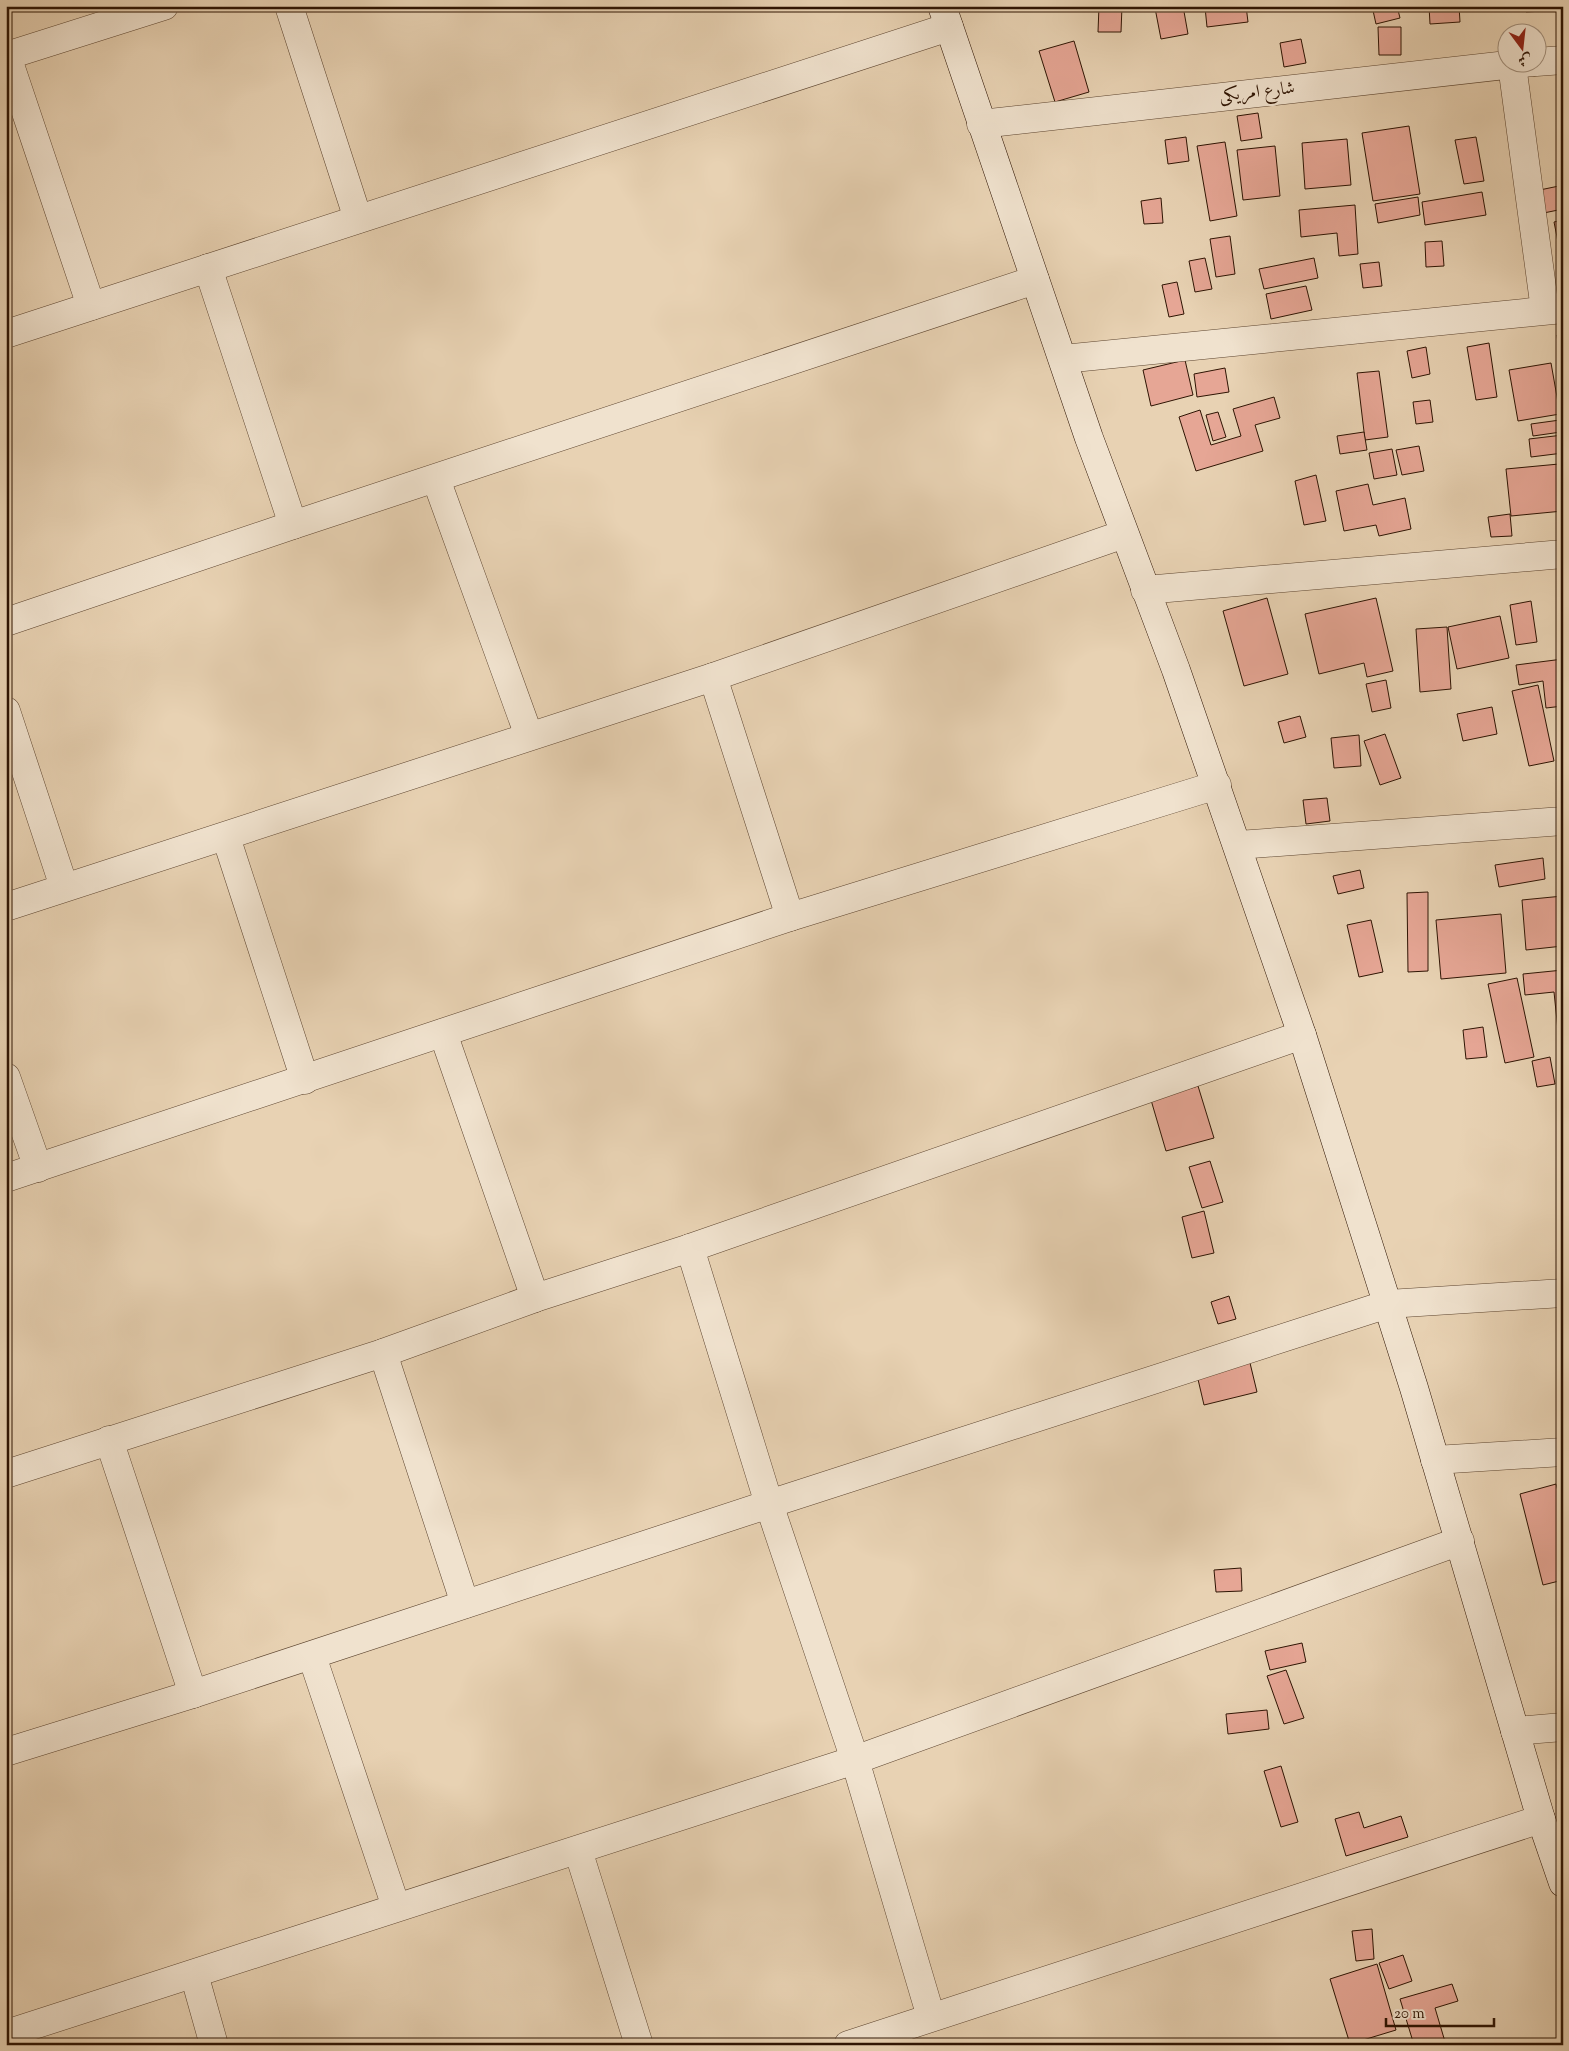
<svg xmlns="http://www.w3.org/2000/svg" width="1569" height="2051" viewBox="0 0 1569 2051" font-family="'Sorts Mill Goudy',Amiri,serif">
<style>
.building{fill:#e6a695;stroke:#2e1403}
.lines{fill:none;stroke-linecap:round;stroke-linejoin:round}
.street-casing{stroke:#5c442f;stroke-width:29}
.secondary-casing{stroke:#2e1403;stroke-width:29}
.street{stroke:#f0e2ce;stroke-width:28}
.secondary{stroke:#f0e2ce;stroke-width:28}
.labels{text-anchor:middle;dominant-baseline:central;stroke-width:4.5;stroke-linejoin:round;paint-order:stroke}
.street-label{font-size:18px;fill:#2e1403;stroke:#f0e2ce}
</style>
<rect width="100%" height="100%" fill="#e8d2b3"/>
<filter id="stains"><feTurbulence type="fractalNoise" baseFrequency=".004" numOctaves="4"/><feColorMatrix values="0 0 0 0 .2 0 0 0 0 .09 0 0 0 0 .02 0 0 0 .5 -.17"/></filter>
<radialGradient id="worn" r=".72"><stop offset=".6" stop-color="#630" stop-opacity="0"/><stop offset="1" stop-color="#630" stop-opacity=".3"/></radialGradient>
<g class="building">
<path d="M1099,6H1122L1121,32H1098Z"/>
<path d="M1166,6H1183L1188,34L1161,39L1155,8Z"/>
<path d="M1214,6H1246L1248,22L1207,27L1205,7Z"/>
<path d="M1372,6H1397L1400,18L1376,24Z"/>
<path d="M1429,6H1459L1460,22L1430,24Z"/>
<path d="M1526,6H1543V11L1526,12Z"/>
<path d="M1556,6H1563V35Z"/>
<path d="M1378,27H1401V55H1379Z"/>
<path d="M1301,39L1306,63L1284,67L1280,43Z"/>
<path d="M1074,41L1089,92L1055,102L1039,51Z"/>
<path d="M1258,113L1262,138L1241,141L1237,116Z"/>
<path d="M1409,126L1420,194L1373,201L1362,133Z"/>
<path d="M1186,137L1189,161L1168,164L1165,140Z"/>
<path d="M1476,137L1484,181L1464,184L1455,140Z"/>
<path d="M1347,139L1351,185L1305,189L1302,143Z"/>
<path d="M1225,142L1237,216L1210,221L1197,146Z"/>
<path d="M1275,146L1280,196L1243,200L1237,150Z"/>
<path d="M1559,186L1563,209L1534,215L1530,192Z"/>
<path d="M1482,192L1486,215L1425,225L1422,202Z"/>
<path d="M1418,197L1420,215L1378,223L1375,204Z"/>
<path d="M1161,198L1163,223L1144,224L1141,201Z"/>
<path d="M1355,205L1358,254L1339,256L1337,233L1301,237L1299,210Z"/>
<path d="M1563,220V246L1559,247L1554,222Z"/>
<path d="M1230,236L1235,274L1216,277L1210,239Z"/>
<path d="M1442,241L1444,266L1426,267L1425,242Z"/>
<path d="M1205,258L1212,289L1195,292L1189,261Z"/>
<path d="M1314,258L1318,278L1264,289L1259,269Z"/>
<path d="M1379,262L1382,286L1363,288L1360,264Z"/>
<path d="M1177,282L1184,314L1169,317L1162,285Z"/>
<path d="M1306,286L1312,310L1271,319L1266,294Z"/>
<path d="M1563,334V369H1561L1557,335Z"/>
<path d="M1489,343L1497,397L1476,400L1467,347Z"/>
<path d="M1426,347L1430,374L1412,378L1407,351Z"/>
<path d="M1185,360L1193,395L1151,406L1143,370Z"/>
<path d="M1551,363L1560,414L1518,421L1509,370Z"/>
<path d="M1225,368L1229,392L1197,397L1194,374Z"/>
<path d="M1379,371L1388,437L1365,440L1357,373Z"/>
<path d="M1274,397L1280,418L1255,425L1263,451L1196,471L1179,417L1200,410L1211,445L1241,436L1233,409Z"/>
<path d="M1430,400L1433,422L1416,424L1413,402Z"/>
<path d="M1218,412L1226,437L1213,441L1206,415Z"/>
<path d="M1560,420L1561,432L1533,436L1531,424Z"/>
<path d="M1364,432L1367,450L1340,454L1337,436Z"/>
<path d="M1563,435V453L1531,457L1529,439Z"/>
<path d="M1419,446L1424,471L1402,475L1396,450Z"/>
<path d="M1392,449L1397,475L1374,479L1369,453Z"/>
<path d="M1559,464L1563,511L1511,516L1506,469Z"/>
<path d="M1316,475L1326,521L1304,525L1295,481Z"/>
<path d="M1368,484L1373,505L1405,498L1411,529L1379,536L1376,525L1344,531L1336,491Z"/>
<path d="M1510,514L1512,536L1491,537L1488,517Z"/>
<path d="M1267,598L1288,674L1244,686L1223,611Z"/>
<path d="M1376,598L1393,671L1367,677L1364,663L1319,674L1305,614Z"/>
<path d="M1531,601L1537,642L1516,645L1510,605Z"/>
<path d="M1500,616L1509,658L1457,669L1448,627Z"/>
<path d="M1563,617V638L1560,618Z"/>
<path d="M1447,627L1451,689L1420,692L1416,629Z"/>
<path d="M1563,659V706L1546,708L1543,681L1519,685L1516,665Z"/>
<path d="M1386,680L1391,708L1372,712L1366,684Z"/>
<path d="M1538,685L1554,761L1529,766L1512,691Z"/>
<path d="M1492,707L1497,734L1463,741L1457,714Z"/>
<path d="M1300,716L1306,737L1284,743L1278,722Z"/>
<path d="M1385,734L1401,778L1380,785L1364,741Z"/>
<path d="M1359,735L1361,766L1334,768L1331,738Z"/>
<path d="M1327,798L1330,821L1306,824L1303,800Z"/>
<path d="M1543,858L1545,879L1499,887L1495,865Z"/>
<path d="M1360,870L1364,888L1338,894L1333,876Z"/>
<path d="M1428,892V971L1408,972L1407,893Z"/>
<path d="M1563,896V946L1526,950L1522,900Z"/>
<path d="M1501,914L1506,973L1441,979L1436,920Z"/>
<path d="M1371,920L1383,972L1359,977L1347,925Z"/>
<path d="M1563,970V1049L1560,1050L1554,992L1525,995L1523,974Z"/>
<path d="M1517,978L1534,1057L1505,1063L1488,984Z"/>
<path d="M1483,1027L1487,1057L1466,1059L1463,1030Z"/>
<path d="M1550,1057L1555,1084L1537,1087L1532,1061Z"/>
<path d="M1198,1086L1214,1138L1166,1151L1151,1100Z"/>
<path d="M1210,1161L1223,1202L1202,1208L1189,1167Z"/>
<path d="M1204,1211L1214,1253L1192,1258L1182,1217Z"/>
<path d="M1229,1296L1236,1319L1218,1324L1211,1302Z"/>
<path d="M1250,1363L1257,1392L1204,1405L1197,1375Z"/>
<path d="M1556,1484L1563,1509V1580L1543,1585L1520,1494Z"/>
<path d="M1241,1568L1242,1591L1216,1592L1214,1570Z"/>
<path d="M1302,1643L1306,1662L1270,1670L1265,1651Z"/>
<path d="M1286,1670L1304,1718L1284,1724L1267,1676Z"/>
<path d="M1267,1710L1269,1729L1228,1734L1226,1714Z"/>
<path d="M1281,1766L1298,1822L1281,1827L1264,1771Z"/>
<path d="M1359,1812L1364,1828L1401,1816L1408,1837L1346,1856L1335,1819Z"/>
<path d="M1372,1929L1374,1959L1356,1961L1352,1931Z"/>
<path d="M1403,1955L1412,1981L1389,1989L1379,1963Z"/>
<path d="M1377,1964L1396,2030L1350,2044L1330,1979Z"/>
<path d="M1452,1984L1458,2001L1435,2008L1446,2045H1414L1400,1999Z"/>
</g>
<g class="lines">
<defs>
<g id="street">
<path d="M289,6L358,219"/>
<path d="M6,56L164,6"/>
<path d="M7,56L91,306"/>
<path d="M1536,62L1563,60"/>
<path d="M1512,65L1545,310"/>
<path d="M981,124L1533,62"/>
<path d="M208,268L293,525"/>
<path d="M6,334L949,27"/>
<path d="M1063,359L1563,309"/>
<path d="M436,479L529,736"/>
<path d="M1145,590L1563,554"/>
<path d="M6,622L293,525L1035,280"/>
<path d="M713,677L790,917"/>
<path d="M6,711L64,887"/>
<path d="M226,837L305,1080"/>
<path d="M1238,845L1563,821"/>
<path d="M6,907L713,677L1124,534"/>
<path d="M443,1033L535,1298"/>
<path d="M6,1077L38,1168"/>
<path d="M6,1178L790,917L1217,785"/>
<path d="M690,1248L769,1504L855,1760L931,2017"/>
<path d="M383,1353L465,1604"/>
<path d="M109,1440L193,1694"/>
<path d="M1435,1460L1563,1452"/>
<path d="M6,1474L383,1353L535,1298L690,1248L1302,1035"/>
<path d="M312,1656L396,1907"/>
<path d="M1515,1731L1563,1727"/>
<path d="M6,1752L193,1694L769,1504L1388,1304L1563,1293"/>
<path d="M578,1850L639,2045"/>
<path d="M194,1974L214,2045"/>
<path d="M6,2034L855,1760L1460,1541"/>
<path d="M848,2045L1541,1819"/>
</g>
<path id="secondary" d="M942,6L1089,438L1176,670L1302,1035L1414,1388L1541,1819L1563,1883"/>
</defs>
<use href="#street" class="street-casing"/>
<use href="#secondary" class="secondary-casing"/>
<use href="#street" class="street"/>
<use href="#secondary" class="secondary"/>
</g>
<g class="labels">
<g class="street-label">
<text transform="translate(1257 93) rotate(-6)">شارع امريكى</text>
</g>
</g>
<rect width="1569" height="2051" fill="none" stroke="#e8d2b3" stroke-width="25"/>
<rect x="8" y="8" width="1554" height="2036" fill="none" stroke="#2e1403" stroke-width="2.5"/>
<rect x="12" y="12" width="1544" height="2026" fill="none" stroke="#2e1403"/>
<g transform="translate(1522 48) rotate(165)"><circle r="24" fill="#f0e2ce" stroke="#a2907d"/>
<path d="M0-4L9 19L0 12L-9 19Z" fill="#8f2418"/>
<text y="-8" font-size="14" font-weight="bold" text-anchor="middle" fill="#2e1403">ش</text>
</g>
<path d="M1386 2018v8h108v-8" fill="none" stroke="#2e1403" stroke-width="2.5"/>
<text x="1394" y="2018" font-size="15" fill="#2e1403" stroke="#f0e2ce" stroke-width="4" paint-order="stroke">20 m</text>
<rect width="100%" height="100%" filter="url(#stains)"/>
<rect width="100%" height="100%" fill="url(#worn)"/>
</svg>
